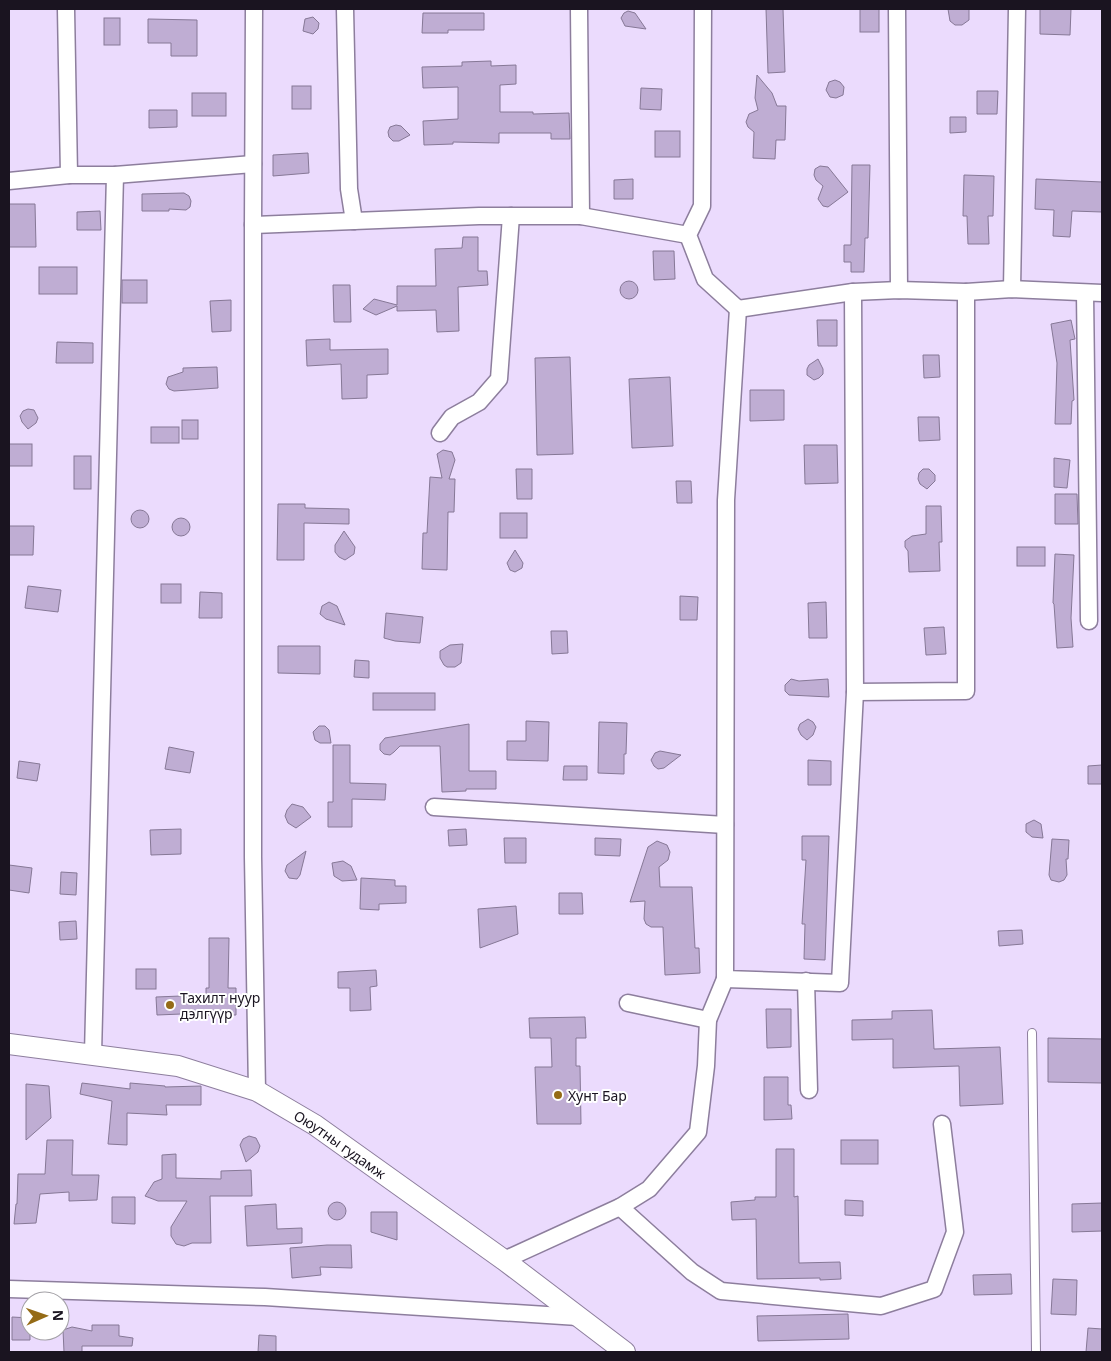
<svg xmlns="http://www.w3.org/2000/svg" width="1111" height="1361" viewBox="0 0 1111 1361" font-family="'Noto Sans',sans-serif">
<style>
.building{fill:#bfadd3;stroke:#867896}
.lines{fill:none;stroke-linecap:round;stroke-linejoin:round}
.service-casing{stroke:#8d7e9d;stroke-width:10}
.minor-casing{stroke:#8d7e9d;stroke-width:19}
.tertiary-casing{stroke:#8d7e9d;stroke-width:22}
.service{stroke:#fff;stroke-width:8}
.minor{stroke:#fff;stroke-width:16}
.tertiary{stroke:#fff;stroke-width:20}
.poi-dot{fill:#956b16;stroke:#fff;stroke-width:2}
.labels{text-anchor:middle;dominant-baseline:central;stroke-width:4;stroke-linejoin:round;paint-order:stroke}
.poi-label{font-size:14px;fill:#1a1420;stroke:#fff;text-anchor:start}
.street-label{font-size:14px;fill:#1a1420;stroke:#fff}
</style>
<rect width="100%" height="100%" fill="#ebdbfd"/>
<g class="building">
<path d="M766,9H783L785,72L768,73Z"/>
<rect x="860" y="9" width="19" height="23"/>
<path d="M948,9H969V20L962,25H955L950,21Z"/>
<path d="M1040,9H1071L1070,35L1040,34Z"/>
<path d="M628,11L635,13L646,29L625,26L621,18L624,13Z"/>
<path d="M423,13H484V30H448V33H422Z"/>
<path d="M313,17L319,23L318,29L313,34L303,31L305,19Z"/>
<rect x="104" y="18" width="16" height="27"/>
<path d="M148,19L197,20V56H171V43H148Z"/>
<path d="M491,61V66L516,65V84L500,85V112H533V114L569,113L570,139H551V133H499V143L453,142V144L424,145L423,121L458,119V87L423,88L422,67L462,66V62Z"/>
<path d="M757,75L772,93L777,106H786L785,140H776L775,159L753,158L754,132L748,127L746,122L749,114L758,110L755,98Z"/>
<path d="M835,80L840,82L844,87L843,95L836,98L830,97L826,90L829,82Z"/>
<rect x="292" y="86" width="19" height="23"/>
<path d="M641,88L662,89L661,110L640,109Z"/>
<path d="M977,91H998L997,114H977Z"/>
<rect x="192" y="93" width="34" height="23"/>
<path d="M149,110H177V127L149,128Z"/>
<path d="M950,117H966V132L950,133Z"/>
<path d="M396,125L401,126L410,135L399,141H393L389,137L388,132L390,127Z"/>
<rect x="655" y="131" width="25" height="26"/>
<path d="M308,153L309,173L273,176V155Z"/>
<path d="M852,165H870L868,238H865L864,272H851V262H844V245H851Z"/>
<path d="M820,166L828,167L848,192L828,207L823,206L818,199L823,186L816,180L814,175L815,169Z"/>
<path d="M964,175L994,176L993,216H988L989,244H968L967,216H963Z"/>
<path d="M633,179V199H614V180Z"/>
<path d="M1036,179L1102,182V212L1072,211L1070,237L1053,236L1054,210L1035,209Z"/>
<path d="M184,193L189,196L191,201L190,207L186,210L169,209V211H142V194Z"/>
<path d="M9,204H35L36,247H9Z"/>
<path d="M100,211L101,230H77V212Z"/>
<path d="M463,237H478V271H487L488,285L458,287L459,331L437,332L436,310L397,311V306L376,315L363,309L374,299L397,305V286H436L435,249L462,248Z"/>
<path d="M653,251H674L675,279L654,280Z"/>
<rect x="39" y="267" width="38" height="27"/>
<rect x="122" y="280" width="25" height="23"/>
<circle cx="629" cy="290" r="9"/>
<path d="M333,285H350L351,322H334Z"/>
<path d="M231,300V331L212,332L210,301Z"/>
<path d="M817,320H837V346H818Z"/>
<path d="M1071,320L1075,339L1070,340L1074,400L1072,401L1071,424H1055L1057,363L1051,324Z"/>
<path d="M330,339V350L388,349V374L367,375V398L342,399L341,364L307,366L306,340Z"/>
<path d="M57,342L93,343V363H56Z"/>
<path d="M923,355H939L940,377L924,378Z"/>
<path d="M570,357L573,454L537,455L535,358Z"/>
<path d="M818,359L823,369V374L819,378L814,380L807,375V369L809,365Z"/>
<path d="M217,367L218,388L174,391L169,389L166,384L168,377L183,372V368Z"/>
<path d="M670,377L673,446L632,448L629,379Z"/>
<path d="M750,390H784V420L750,421Z"/>
<path d="M28,409L34,410L38,418L36,423L28,429L22,422L20,416L23,411Z"/>
<path d="M918,417H939L940,440L919,441Z"/>
<rect x="182" y="420" width="16" height="19"/>
<rect x="151" y="427" width="28" height="16"/>
<rect x="9" y="444" width="23" height="22"/>
<path d="M804,445H837L838,483L805,484Z"/>
<path d="M443,450L452,452L455,460L449,479H455L454,512H448L447,570L422,569L423,533H427L430,477L442,478L437,454Z"/>
<rect x="74" y="456" width="17" height="33"/>
<path d="M1054,458L1070,460L1067,488L1054,487Z"/>
<path d="M516,469H532V499H517Z"/>
<path d="M923,469H929L935,475V481L927,489L920,484L918,479L919,473Z"/>
<path d="M676,481H691L692,503H677Z"/>
<path d="M1055,494H1077L1078,524H1055Z"/>
<path d="M278,504H305V508L349,509V524L304,523V560H277Z"/>
<path d="M926,506H941L942,542H939L940,571L909,572L908,551L905,547V541L912,536L926,534Z"/>
<circle cx="140" cy="519" r="9"/>
<rect x="500" y="513" width="27" height="25"/>
<circle cx="181" cy="527" r="9"/>
<path d="M9,526H34L33,555H9Z"/>
<path d="M344,531L355,547L354,554L345,560L339,557L335,552V545Z"/>
<rect x="1017" y="547" width="28" height="19"/>
<path d="M515,550L523,563L522,568L515,572L510,570L507,563Z"/>
<path d="M1055,554L1074,555L1071,618L1073,647L1057,648L1054,604L1053,603Z"/>
<rect x="161" y="584" width="20" height="19"/>
<path d="M28,586L61,590L58,612L25,608Z"/>
<path d="M200,592L222,593V618H199Z"/>
<path d="M680,596L698,597L697,620H680Z"/>
<path d="M329,602L337,606L345,625L326,619L320,614L322,606Z"/>
<path d="M826,602L827,638H809L808,603Z"/>
<path d="M386,613L423,617L420,643L395,641L384,638Z"/>
<path d="M944,627L946,654L926,655L924,628Z"/>
<path d="M551,631H567L568,653L552,654Z"/>
<path d="M463,644L461,663L455,667H447L444,665L440,658V651L450,645Z"/>
<path d="M278,646H320V674L278,673Z"/>
<path d="M355,660L369,661V678L354,677Z"/>
<path d="M791,679L799,681L828,679L829,697L789,695L785,691V685Z"/>
<rect x="373" y="693" width="62" height="17"/>
<path d="M808,719L813,722L816,727L813,735L807,740L801,735L798,729L800,724Z"/>
<path d="M526,721L549,722L548,761L507,760V741H526Z"/>
<path d="M599,722L627,723L626,754H624V774L598,773Z"/>
<path d="M469,724V771H496V789H466V791L442,792L440,746H400L394,752L390,755L384,754L380,750V744L385,738Z"/>
<path d="M319,726H325L329,730L331,743H320L315,740L313,732Z"/>
<path d="M333,745H350V783L386,784L385,800L352,799V827H328V802H333Z"/>
<path d="M169,747L194,752L190,773L165,769Z"/>
<path d="M660,751L681,755L664,768L658,769L654,766L651,760L655,753Z"/>
<path d="M808,760L831,761V785H808Z"/>
<path d="M19,761L40,764L37,781L17,778Z"/>
<path d="M1102,765V784H1088V766Z"/>
<path d="M564,766H587V780H563Z"/>
<path d="M292,804L303,807L311,817L296,828L288,823L285,816L287,810Z"/>
<path d="M1034,820L1041,824L1043,838L1032,837L1026,832V824Z"/>
<path d="M181,829V854L151,855L150,830Z"/>
<path d="M466,829L467,845L449,846L448,830Z"/>
<path d="M802,836H829L825,960L804,959L805,924H802L806,860H802Z"/>
<path d="M504,838H526V863H505Z"/>
<path d="M595,838L621,839L620,856L595,855Z"/>
<path d="M1052,839L1069,840L1068,859H1066L1067,875L1064,880L1059,882L1051,880L1049,875Z"/>
<path d="M657,841L667,845L670,852L668,860L659,867L660,887H692L695,948H699L700,973L665,975L663,927H651L646,924L644,919L645,901L630,902L648,847Z"/>
<path d="M306,851L300,875L297,879L289,878L285,871L287,865Z"/>
<path d="M343,861L351,866L357,880L342,881L334,876L332,863Z"/>
<path d="M9,865L32,868L29,893L9,890Z"/>
<path d="M61,872L77,873L76,895L60,894Z"/>
<path d="M361,878L395,880V886H406V903L379,904V910L360,909Z"/>
<path d="M559,893H582L583,914H559Z"/>
<path d="M516,906L518,934L480,948L478,909Z"/>
<path d="M76,921L77,939L60,940L59,922Z"/>
<path d="M1022,930L1023,944L999,946L998,931Z"/>
<path d="M209,938H229L228,988H236V1015H206V1013L157,1015L156,997L206,995V988H209Z"/>
<rect x="136" y="969" width="20" height="20"/>
<path d="M376,970L377,986L370,987L371,1010L350,1011V988H338V972Z"/>
<path d="M766,1009H791V1047L767,1048Z"/>
<path d="M932,1010L934,1049L1000,1047L1003,1104L960,1106L959,1066L893,1068V1039L852,1040V1020L892,1019V1011Z"/>
<path d="M585,1017L586,1038H576V1066H580L581,1124H537L535,1067H552L551,1038H530L529,1018Z"/>
<path d="M1048,1038L1102,1039V1083L1048,1082Z"/>
<path d="M764,1077H788V1105H791L792,1119L764,1120Z"/>
<path d="M82,1083L130,1089V1083L165,1086V1087L201,1086V1105H166L167,1115L127,1113V1145L108,1144L112,1101L80,1094Z"/>
<path d="M26,1084L49,1086L51,1118L26,1140Z"/>
<path d="M249,1136L256,1138L260,1146L258,1152L246,1162L240,1145L243,1139Z"/>
<path d="M47,1140H73L72,1175H99L97,1200L69,1201V1192L40,1194L36,1223L14,1224L16,1204H17L18,1174H45Z"/>
<rect x="841" y="1140" width="37" height="24"/>
<path d="M776,1149H794V1197L798,1196L799,1263L840,1262L841,1279L820,1280V1278L757,1279L756,1219L732,1220L731,1202L755,1200V1197H776Z"/>
<path d="M176,1154V1178L221,1179V1171L251,1170L252,1196H210L211,1243H192L184,1246L176,1244L171,1236V1227L187,1201H158L145,1196L154,1182L162,1179V1155Z"/>
<path d="M112,1197H135V1224L112,1223Z"/>
<path d="M845,1200L863,1201V1216L845,1215Z"/>
<circle cx="337" cy="1211" r="9"/>
<path d="M1102,1203V1231L1072,1232V1204Z"/>
<path d="M276,1204L277,1229L302,1228V1243L247,1246L245,1206Z"/>
<path d="M371,1212H397V1240L371,1232Z"/>
<path d="M327,1245H351L352,1268L320,1267L321,1275L292,1278L290,1248Z"/>
<path d="M1011,1274L1012,1294L974,1295L973,1275Z"/>
<path d="M1053,1279L1077,1280L1076,1315L1051,1314Z"/>
<path d="M848,1314L849,1339L758,1341L757,1316Z"/>
<path d="M12,1317L30,1318V1340H12Z"/>
<path d="M92,1325H119V1336L133,1338L132,1346H82V1352H64L63,1330L72,1327L92,1331Z"/>
<path d="M1088,1328L1102,1329V1352H1086Z"/>
<path d="M259,1335L276,1336V1352H258Z"/>
</g>
<g class="lines">
<defs>
<path id="service" d="M1032,1033L1036,1352"/>
<g id="minor">
<path d="M66,9L69,175"/>
<path d="M345,9L349,189L354,221"/>
<path d="M579,9L581,216"/>
<path d="M703,9L702,206L688,235L705,279L738,309"/>
<path d="M897,9L899,290"/>
<path d="M9,181L69,175H115L253,164"/>
<path d="M253,225L254,9"/>
<path d="M1012,289L1017,9"/>
<path d="M1085,293L1089,621"/>
<path d="M738,309L726,500L725,979L840,983L855,692L853,292"/>
<path d="M738,309L853,292L899,290L966,292L1012,289L1102,293"/>
<path d="M440,433L452,417L479,402L499,379L511,216"/>
<path d="M855,692L966,691V292"/>
<path d="M434,807L725,825"/>
<path d="M806,981L809,1090"/>
<path d="M628,1003L708,1020"/>
<path d="M93,1054L115,175"/>
<path d="M257,1091L253,857V225L479,216H581L688,235"/>
<path d="M620,1207L692,1272L721,1291L881,1306L934,1289L955,1232L942,1124"/>
<path d="M504,1260L620,1207L649,1189L698,1132L706,1066L708,1020L725,979"/>
<path d="M9,1289L265,1297L578,1317"/>
</g>
<g id="tertiary">
<path id="s1" d="M9,1044L178,1066L257,1091L315,1125L504,1260L625,1352"/>
</g>
</defs>
<use href="#service" class="service-casing"/>
<use href="#minor" class="minor-casing"/>
<use href="#tertiary" class="tertiary-casing"/>
<use href="#service" class="service"/>
<use href="#minor" class="minor"/>
<use href="#tertiary" class="tertiary"/>
</g>
<g class="poi-dot">
<circle cx="170" cy="1005" r="5"/>
<circle cx="558" cy="1095" r="5"/>
</g>
<g class="labels">
<g class="poi-label">
<text x="180" y="997">Тахилт нуур<tspan x="180" dy="16">дэлгүүр</tspan></text>
<text x="568" y="1095">Хунт Бар</text>
</g>
<g class="street-label">
<text stroke="none"><textPath href="#s1" startOffset="352">Оюутны гудамж</textPath></text>
</g>
</g>
<rect width="1111" height="1361" fill="none" stroke="#1a1420" stroke-width="20"/>
<g transform="translate(45 1316) rotate(88)"><circle r="24" fill="#ffffff" stroke="#a3a1a6"/>
<path d="M0-4L9 19L0 12L-9 19Z" fill="#956b16"/>
<text y="-8" font-size="14" font-weight="bold" text-anchor="middle" fill="#1a1420">N</text>
</g>
</svg>
